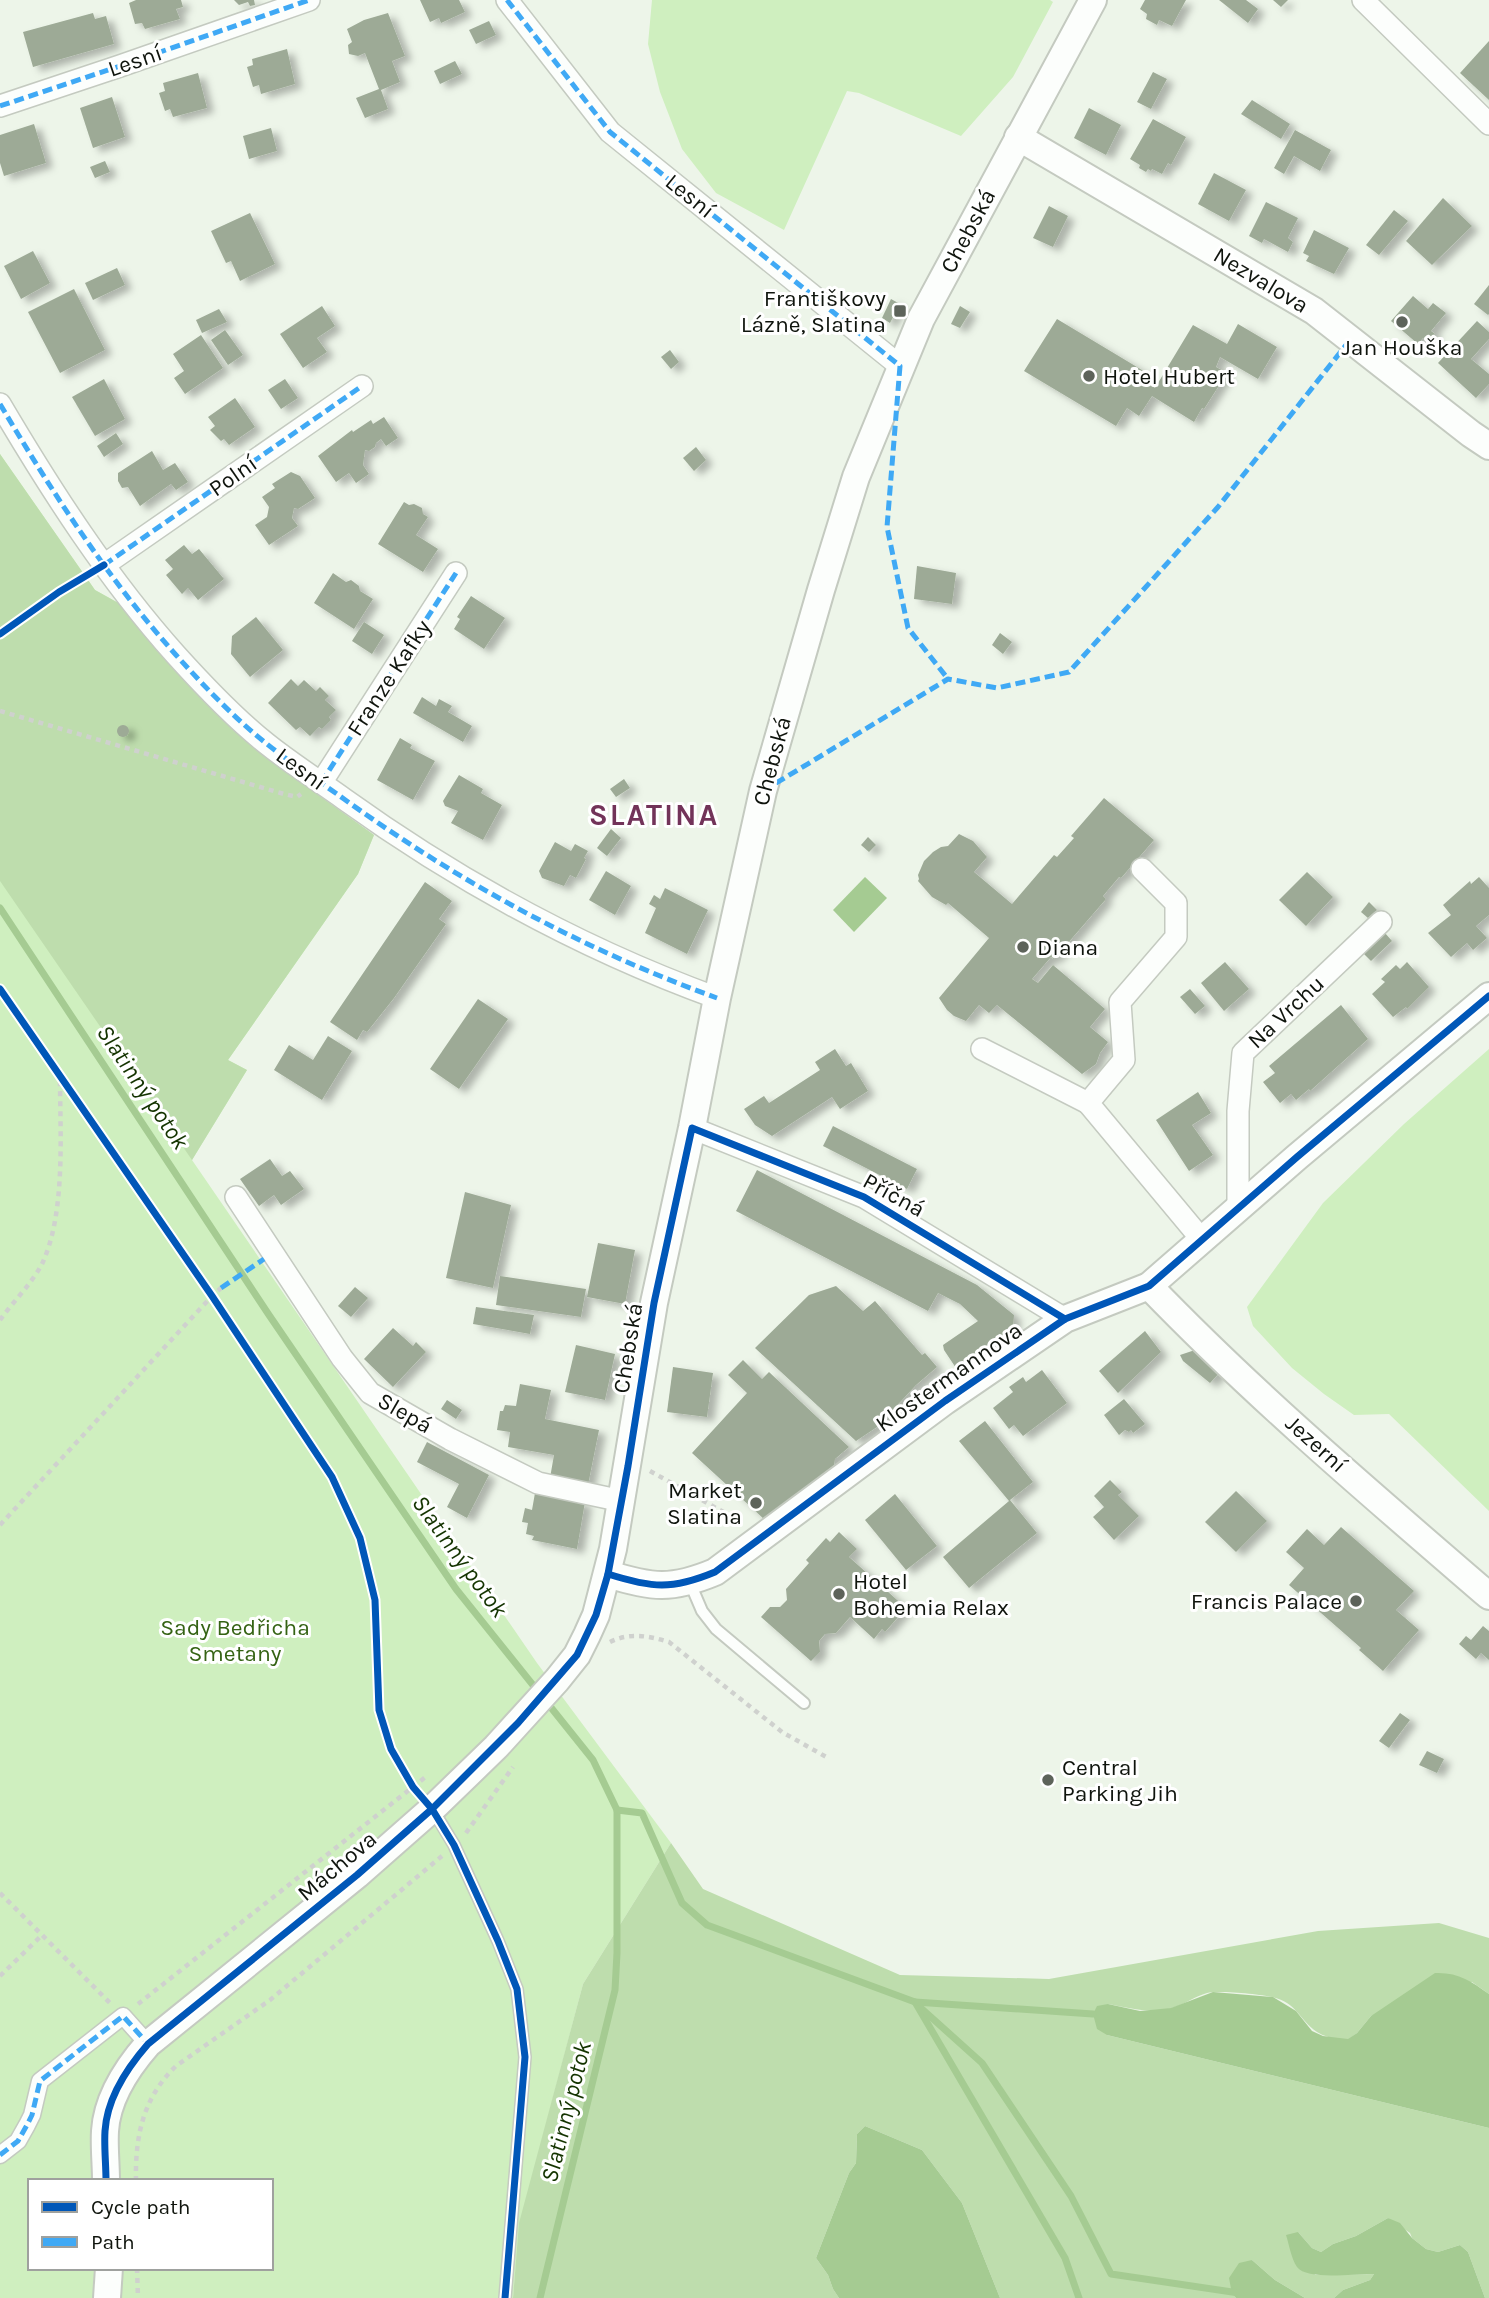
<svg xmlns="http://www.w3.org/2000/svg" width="1489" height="2298" viewBox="0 0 1489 2298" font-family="Karla,sans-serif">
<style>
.green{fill:#cfefbf;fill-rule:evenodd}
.forest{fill:#beddad}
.water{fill:#a5cb92}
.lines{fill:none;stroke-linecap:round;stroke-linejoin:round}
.stream{stroke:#a5cb92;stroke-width:7}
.building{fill:#9daa96;filter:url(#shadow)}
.service-casing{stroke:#c4cac0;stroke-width:14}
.pedestrian-casing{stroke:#c4cac0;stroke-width:19}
.minor-casing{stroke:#c4cac0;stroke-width:24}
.tertiary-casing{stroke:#c4cac0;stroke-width:30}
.path{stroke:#cfd1ce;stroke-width:4.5;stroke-dasharray:5 5;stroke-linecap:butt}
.service{stroke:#fcfefc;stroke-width:10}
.pedestrian{stroke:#fcfefc;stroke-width:16}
.minor{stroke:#fcfefc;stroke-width:21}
.tertiary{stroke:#fcfefc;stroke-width:26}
.quiet{stroke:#3fa9f5;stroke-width:5;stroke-dasharray:10 5;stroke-linecap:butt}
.cycleway-casing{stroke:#fff;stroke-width:11}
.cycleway{stroke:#0057b8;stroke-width:7}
.poi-dot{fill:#5d635a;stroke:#fff;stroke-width:2.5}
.labels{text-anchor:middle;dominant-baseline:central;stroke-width:6;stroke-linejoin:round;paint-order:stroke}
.street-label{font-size:23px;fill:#0f140d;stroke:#fff}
.poi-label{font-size:23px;fill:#0f140d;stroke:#fff;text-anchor:start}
.park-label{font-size:23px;fill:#356314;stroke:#fff}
.water-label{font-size:24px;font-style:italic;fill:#143400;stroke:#fff}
.district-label{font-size:30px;font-weight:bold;letter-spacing:2px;fill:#723359;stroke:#fff}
</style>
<defs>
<filter id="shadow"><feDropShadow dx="7" dy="4.5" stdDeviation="3.5" flood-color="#0004"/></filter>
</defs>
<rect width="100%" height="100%" fill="#edf5e9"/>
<g class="green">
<path d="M652,0H1050L1053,2L1013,77L961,136L859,93L847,91L784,230L716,193L682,149L660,92L648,44Z"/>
<path d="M0,454L95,590L122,605L213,710L303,784L374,835L358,874L228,1060L247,1070L192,1160L537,1663L671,1843L583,1984L520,2223L513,2298H0ZM30,2181H271V2268H30Z"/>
<path d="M1489,1049V1511L1389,1414L1354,1415L1324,1394L1292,1368L1253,1326L1247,1307L1323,1203L1404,1124Z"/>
</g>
<g class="forest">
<path d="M0,454L95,590L122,605L213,710L303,784L374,835L358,874L228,1060L247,1070L192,1160L0,881Z"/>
<path d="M671,1843L703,1889L900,1975L1049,1979L1318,1931L1439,1923L1489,1938V1994L1472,1982L1371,2016L1357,2033L1349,2039C1300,2041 1307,2004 1272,1997C1260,1994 1217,1990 1207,1993C1195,1996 1184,2005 1172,2008C1151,2014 1129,2008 1108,2004L1107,2035L1489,2128V2298H1485L1468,2252L1460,2245L1438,2252L1426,2249L1412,2238L1410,2233L1388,2218L1356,2236L1333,2244L1321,2252L1312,2248L1298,2232L1315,2275L1374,2274L1370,2280L1343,2290L1334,2298H1305L1275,2280L1252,2260L1232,2294L1236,2298H1000L962,2203L922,2150L865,2126L857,2134L856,2163L849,2173L816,2258L828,2275L833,2289L839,2298H513L519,2223L583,1984Z"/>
</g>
<g class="water">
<path d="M865,877L887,898L854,932L833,910Z"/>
<path d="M1435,1973C1458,1972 1471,1981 1489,1994V2128L1107,2035L1097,2029L1093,2014L1097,2006L1108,2004L1140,2011L1171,2008L1213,1992L1273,1997L1296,2011L1312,2031L1323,2036L1348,2039L1357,2033L1371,2016Z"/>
<path d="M865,2126L922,2150L962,2203L1000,2298H839L833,2289L828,2275L816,2258L849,2173L856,2163L857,2134Z"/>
<path d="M1388,2218L1400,2223L1412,2238L1426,2249L1438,2252L1460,2245L1468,2252L1485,2298H1334L1343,2290L1370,2280L1374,2274C1358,2273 1307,2281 1297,2267C1291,2258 1289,2244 1286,2235L1298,2232L1312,2248L1321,2252L1333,2244L1356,2236Z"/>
<path d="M1252,2260L1275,2280L1305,2298H1236L1232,2294L1229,2278L1239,2263Z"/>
</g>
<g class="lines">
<g class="stream">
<path d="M0,908L269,1315L456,1589L593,1760L617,1810V1953L615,1990L540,2298"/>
<path d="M617,1810L642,1813L682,1903L707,1925L915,2002L1065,2258L1079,2298"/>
<path d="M915,2002L1093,2014"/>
<path d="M922,2009L982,2063L1071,2196L1111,2274L1239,2293L1244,2298"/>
</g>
</g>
<g class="building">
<path d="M136,0H181L183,7L176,9L180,19L145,29L142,23L135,24L129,3Z"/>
<path d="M234,0H254L255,5L250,6L248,2L239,5Z"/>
<path d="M420,0H459L465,12L441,23L439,18L430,22Z"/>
<path d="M1145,0H1186L1172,26L1159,20L1157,25L1146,19L1147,14L1140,9Z"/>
<path d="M1219,0H1246L1258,9L1248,23Z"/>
<path d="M1273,0H1288L1281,7Z"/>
<path d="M93,13L95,19L106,16L114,44L33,67L23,32Z"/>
<path d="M388,13L405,56L392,61L400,82L381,90L388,109L365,118L356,98L379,89L365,53L358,56L349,54L348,45L352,42L347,29L364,20Z"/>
<path d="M489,21L496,35L476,44L469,30Z"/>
<path d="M1489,41V100L1460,73Z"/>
<path d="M287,49L295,84L261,94L259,85L253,87L247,67L253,65L252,59Z"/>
<path d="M455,61L462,74L440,84L434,71Z"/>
<path d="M1153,72L1167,79L1151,109L1137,102Z"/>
<path d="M198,73L207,108L173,117L170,109L165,111L159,93L165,91L163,83Z"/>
<path d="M112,97L125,137L93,148L80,108Z"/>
<path d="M1252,100L1290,124L1281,139L1241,114Z"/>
<path d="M1089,108L1121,125L1106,155L1074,138Z"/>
<path d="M1153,119L1186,137L1171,165L1168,163L1162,174L1152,169L1151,171L1148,169L1146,172L1139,168L1140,165L1130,159Z"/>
<path d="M34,124L46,163L4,176L0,163V135Z"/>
<path d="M271,128L277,151L249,159L243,136Z"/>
<path d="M1295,130L1331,150L1320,171L1294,156L1284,174L1274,168Z"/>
<path d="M105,161L110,172L95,178L90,167Z"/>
<path d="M1214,173L1246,190L1229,221L1198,204Z"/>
<path d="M1443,198L1472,226L1432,265L1406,241Z"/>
<path d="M1266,202L1298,218L1288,238L1293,242L1288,252L1264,239L1262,243L1249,236Z"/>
<path d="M1049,206L1068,216L1053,247L1033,238Z"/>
<path d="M1394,210L1408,221L1379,255L1366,245Z"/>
<path d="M250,213L275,264L240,281L231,261L226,263L211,231Z"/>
<path d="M1314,230L1349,248L1334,274L1306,261L1309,256L1303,253Z"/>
<path d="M33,251L50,283L21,299L4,266Z"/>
<path d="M117,268L125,285L93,300L85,283Z"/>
<path d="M1489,285V314L1488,315L1474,304Z"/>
<path d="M74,289L105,350L60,373L28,312Z"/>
<path d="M1413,296L1428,309L1433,303L1446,313L1431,331L1435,334L1427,342L1423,338L1418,344L1391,321Z"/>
<path d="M891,299L900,304L890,323L882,318Z"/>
<path d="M322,306L335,326L317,338L327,352L303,368L280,334Z"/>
<path d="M960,306L970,312L960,328L951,324Z"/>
<path d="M219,309L227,322L202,333L196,320Z"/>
<path d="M1057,319L1147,373L1143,380L1155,388L1193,325L1227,344L1238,324L1277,347L1258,379L1220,357L1216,367L1227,373L1204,409L1202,408L1194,422L1152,396L1139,416L1127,408L1116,426L1024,371Z"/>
<path d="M1477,321L1489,332V339L1471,359L1489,374V384L1476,398L1438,363Z"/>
<path d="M225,330L243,355L228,365L211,340Z"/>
<path d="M201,335L223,368L185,394L174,378L184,371L173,354Z"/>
<path d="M670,350L679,362L671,369L661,357Z"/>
<path d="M104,379L125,419L95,436L72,397Z"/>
<path d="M285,379L298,398L281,409L268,390Z"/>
<path d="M235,398L255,427L229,445L224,439L221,441L210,430L215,426L208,417Z"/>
<path d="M384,417L398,438L386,446L381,439L376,443L375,447L369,451L365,450L363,465L369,474L356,483L349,473L336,482L318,456L352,430L353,432L371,420L373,424Z"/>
<path d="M116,433L123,444L104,457L97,446Z"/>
<path d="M696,447L706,460L694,471L683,458Z"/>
<path d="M152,451L163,470L175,463L188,482L176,490L171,484L140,506L128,487L122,488L118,481V473Z"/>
<path d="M291,472L300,476L315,498L298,509L294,508L292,518L298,526L269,545L255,525L267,517L269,507L262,497L275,488L272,484Z"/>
<path d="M404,502L409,505L414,504L422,508L423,514L428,517L416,535L438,549L423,572L378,544Z"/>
<path d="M184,545L192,554L199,549L224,579L198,600L188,588L182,594L166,575L173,569L165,560Z"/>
<path d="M917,566L956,573L952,604L914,599Z"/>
<path d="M333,573L346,582L351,580L359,586L360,591L373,599L354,629L314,603Z"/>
<path d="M471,596L505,618L484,649L454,629L460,619L457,617Z"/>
<path d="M256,617L283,650L250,677L231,654L232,636Z"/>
<path d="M364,622L384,635L372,654L352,641Z"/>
<path d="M1000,633L1012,642L1003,654L992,645Z"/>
<path d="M291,679L298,686L304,680L316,691L320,687L329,696L325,700L336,710L329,717L331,720L322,729L319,727L310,736L300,727L296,730L268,703Z"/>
<path d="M422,697L436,706L439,699L452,706L448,712L472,726L463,742L413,713Z"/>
<circle cx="123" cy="731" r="6"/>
<path d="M400,738L412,745L410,748L435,761L413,800L377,780Z"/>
<path d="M459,775L483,789L481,793L502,805L483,840L451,823L458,811L445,806L443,801Z"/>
<path d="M624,779L630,788L616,797L610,789Z"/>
<path d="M1104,798L1154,840L1121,878L1119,877L1103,896L1106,899L1054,959L1051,957L1032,979L1038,983L1053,965L1105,1009L1090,1027L1108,1042L1100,1053L1096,1064L1082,1074L997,1005L989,1013L979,1005L966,1021L954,1016L947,1010L939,998L989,938L948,903L946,905L932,897L918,881L919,879L918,875L924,861L933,852L941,847L948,846L959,834L973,841L987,857L974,872L1012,904L1054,855L1057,857L1074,838L1071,836Z"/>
<path d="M611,829L621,838L607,856L597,848Z"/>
<path d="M868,837L876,845L869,852L861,845Z"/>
<path d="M555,842L571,851L575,844L588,851L584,858L586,859L576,878L570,875L564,886L542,878L539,871Z"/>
<path d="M606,871L631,886L615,915L589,900Z"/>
<path d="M1307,872L1333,897L1306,926L1279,900Z"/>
<path d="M1479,877L1489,888V915L1476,926L1487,938L1473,950L1467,943L1451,957L1428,933L1451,915L1443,905L1470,881L1471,884Z"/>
<path d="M425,882L452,901L439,919L446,924L394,998L367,1032L363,1030L357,1040L330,1022Z"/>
<path d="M665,888L708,910L687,954L645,933L656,908L649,904L654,895L660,899Z"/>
<path d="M1369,902L1377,910L1368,918L1361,912Z"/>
<path d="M1385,933L1392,941L1371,961L1363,953Z"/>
<path d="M1225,962L1249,989L1224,1011L1201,983Z"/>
<path d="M1407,962L1429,987L1407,1009L1406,1007L1393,1017L1372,994L1385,982L1381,979L1396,965L1400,969Z"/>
<path d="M1190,989L1205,1006L1195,1014L1180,997Z"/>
<path d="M478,999L508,1019L459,1089L430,1069Z"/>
<path d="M1341,1005L1368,1039L1310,1091L1309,1089L1296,1100L1291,1094L1280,1103L1263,1082L1275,1073L1269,1066Z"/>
<path d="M328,1036L352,1051L322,1100L274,1070L289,1045L313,1060Z"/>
<path d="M835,1049L846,1066L851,1063L868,1091L840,1109L832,1097L772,1136L755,1125L744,1109L764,1096L769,1103L820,1070L815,1062Z"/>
<path d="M1198,1092L1211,1113L1192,1125L1213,1155L1189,1171L1156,1120Z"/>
<path d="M833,1126L917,1169L907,1189L823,1146Z"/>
<path d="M270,1159L282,1176L290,1171L304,1189L281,1205L274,1195L259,1206L240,1179Z"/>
<path d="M757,1170L977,1285L1014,1315L1013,1328L956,1368L944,1350L943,1345L978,1321L960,1304L938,1293L928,1311L736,1211Z"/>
<path d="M465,1192L511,1205L493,1288L446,1278Z"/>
<path d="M598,1243L635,1250L625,1304L587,1297Z"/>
<path d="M500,1276L586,1289L581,1317L496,1305Z"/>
<path d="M836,1286L863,1311L875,1301L922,1355L925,1353L937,1367L916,1385L877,1427L856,1441L755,1348L809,1295Z"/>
<path d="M355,1287L368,1298L351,1317L338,1306Z"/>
<path d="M476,1307L534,1315L530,1334L473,1324Z"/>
<path d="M393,1328L413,1346L416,1342L426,1352L393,1387L364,1359Z"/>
<path d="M1145,1331L1161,1352L1118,1393L1099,1371Z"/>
<path d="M576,1345L615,1354L605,1400L565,1392Z"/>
<path d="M1198,1349L1222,1370L1210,1383L1183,1361L1180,1355Z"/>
<path d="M743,1360L762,1379L769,1372L849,1447L835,1459L834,1465L765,1520L692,1453L747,1393L728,1375Z"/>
<path d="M673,1367L713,1373L707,1417L667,1412Z"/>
<path d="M1042,1370L1067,1403L1023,1436L1014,1425L1009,1429L993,1408L1013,1392L1009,1387L1023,1377L1026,1382Z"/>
<path d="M520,1384L551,1390L545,1419L599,1430L588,1485L550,1478L554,1455L508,1447L510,1432L497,1430L500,1411H503L505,1405L516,1406Z"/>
<path d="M1124,1399L1145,1424L1133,1433L1131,1430L1129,1432L1125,1430L1119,1435L1104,1415Z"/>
<path d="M447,1400L462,1410L456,1419L441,1409Z"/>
<path d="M985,1421L1033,1482L1010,1500L1037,1533L969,1588L943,1557L1009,1501L959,1441Z"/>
<path d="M427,1442L489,1475L467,1518L447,1507L459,1484L417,1462Z"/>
<path d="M1110,1480L1122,1492L1118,1495L1139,1516L1114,1540L1093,1517L1104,1507L1094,1496Z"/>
<path d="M1236,1491L1267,1521L1236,1552L1205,1522Z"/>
<path d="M535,1493L585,1502L577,1549L532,1540L534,1536L526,1534L528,1523L522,1522L525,1508L532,1510Z"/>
<path d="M895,1494L937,1546L906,1570L865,1520Z"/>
<path d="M1341,1527L1414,1591L1396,1610L1419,1630L1383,1671L1359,1650L1361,1648L1289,1585L1304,1568L1286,1552L1307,1529L1324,1545Z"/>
<path d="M839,1532L857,1549L849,1557L906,1608L885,1632L882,1629L874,1639L850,1617L836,1633L825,1634L819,1641L820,1652L811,1661L761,1617L770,1607H780L787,1600L786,1589L809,1563L806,1560L826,1538L830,1542Z"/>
<path d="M1483,1626L1489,1631V1660L1481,1653L1476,1659L1459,1644L1466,1636L1471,1640Z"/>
<path d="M1400,1713L1410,1720L1389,1748L1379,1741Z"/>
<path d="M1427,1751L1444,1759L1437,1773L1419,1765Z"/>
</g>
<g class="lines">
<defs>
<g id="service">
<path d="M690,1583L702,1611L716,1629L804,1703"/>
<path d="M433,1810L454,1845L498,1941L517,1989L525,2057L505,2298"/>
</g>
<path id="pedestrian" d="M0,2155L18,2141L27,2125L32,2115L40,2081L123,2016L148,2044"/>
<g id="minor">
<path d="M507,0L610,132L900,366"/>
<path d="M1363,0L1489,124"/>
<path d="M0,106L120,66L309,0"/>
<path d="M0,404C52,492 108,579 176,655C204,686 234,718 267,744C292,764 319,781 344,799C461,883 582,949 717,998"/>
<path d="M104,565L362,386"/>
<path d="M321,783L456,573"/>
<path d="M1142,869L1176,903V937L1120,1002L1124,1060L1088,1103L1203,1241"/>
<path d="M982,1049L1088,1103"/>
<path d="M692,1128L864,1197L1065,1319"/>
<path d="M236,1197L342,1358L370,1393L450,1439L538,1483L622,1501"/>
<path d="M1238,1209V1111L1243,1053L1381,922"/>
</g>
<g id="tertiary">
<path d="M1018,137L1314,311L1471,434L1489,446"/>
<path d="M1149,1286C1255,1396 1373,1496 1489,1596"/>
<path d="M608,1574C652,1588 672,1590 715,1572L945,1401L1065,1319L1149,1286L1297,1157L1489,996"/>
<path d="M106,2181C106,2164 104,2147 105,2131C107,2098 127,2068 148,2044L357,1875L432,1809L496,1747L557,1680L577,1655L587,1635L596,1615L613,1549L654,1303L692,1128L717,998L763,791L821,590L856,477L921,319L1093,0"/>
<path d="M107,2298L109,2268"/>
</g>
</defs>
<use href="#service" class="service-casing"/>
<use href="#pedestrian" class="pedestrian-casing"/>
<use href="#minor" class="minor-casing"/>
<use href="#tertiary" class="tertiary-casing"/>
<g class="path">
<path d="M0,711L284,794L297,797L301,794"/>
<path d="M0,1320C13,1302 32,1283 42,1264C66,1213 60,1133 60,1078"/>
<path d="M650,1471L743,1523"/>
<path d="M0,1525L212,1296L221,1288"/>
<path d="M610,1642C630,1632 649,1636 669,1642L782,1732L828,1758"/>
<path d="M466,1833L513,1767"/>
<path d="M0,1893L111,2004"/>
<path d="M0,1976L42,1935"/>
<path d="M138,2004L428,1775"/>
<path d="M136,2181C135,2136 143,2098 176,2066L270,2000L442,1856"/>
<path d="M137,2268L138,2298"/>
</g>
<use href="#service" class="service"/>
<use href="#pedestrian" class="pedestrian"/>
<use href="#minor" class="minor"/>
<use href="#tertiary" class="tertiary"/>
<g class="quiet">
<path d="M507,0L610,132L900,366L887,527L908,628L948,679"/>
<path d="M0,106L120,66L309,0"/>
<path d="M0,404C52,492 108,579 176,655C204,686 234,718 267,744C292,764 319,781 344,799C461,883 582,949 717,998"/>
<path d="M104,565L362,386"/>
<path d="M321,783L456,573"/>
<path d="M763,791L948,679L997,688L1069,672L1218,507L1350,340"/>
<path d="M221,1288L264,1259"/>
<path d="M0,2155L18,2141L27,2125L32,2115L40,2081L123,2016L148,2044"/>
</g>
<defs>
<g id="cycleway">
<path d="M0,634L59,592L104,565"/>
<path d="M0,989L212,1296L332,1477L360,1538L375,1600L379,1710L391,1749L413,1787L432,1809L454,1845L498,1941L517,1989L525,2057L505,2298"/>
<path d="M608,1574C652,1588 672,1590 715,1572L945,1401L1065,1319L1149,1286L1297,1157L1489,996"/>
<path d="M106,2181C106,2164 104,2147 105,2131C107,2098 127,2068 148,2044L357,1875L432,1809L518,1723L577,1655L596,1615L608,1574L628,1466L654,1303L692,1128L864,1197L1065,1319"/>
</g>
</defs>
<use href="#cycleway" class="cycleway-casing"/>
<use href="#cycleway" class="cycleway"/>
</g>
<g class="poi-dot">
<rect x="893" y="304" width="14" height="14" rx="3.5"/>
<circle cx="1402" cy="322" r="7"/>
<circle cx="1089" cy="376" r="7"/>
<circle cx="1023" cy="947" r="7"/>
<circle cx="756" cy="1503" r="7"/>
<circle cx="839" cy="1594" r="7"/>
<circle cx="1356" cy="1601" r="7"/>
<circle cx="1048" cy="1780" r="7"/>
</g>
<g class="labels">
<g class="street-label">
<text transform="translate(135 61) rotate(-19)">Lesní</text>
<text transform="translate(690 196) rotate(39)">Lesní</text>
<text transform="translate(968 231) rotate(-62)">Chebská</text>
<text transform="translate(1261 280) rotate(31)">Nezvalova</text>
<text transform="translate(233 476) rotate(-35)">Polní</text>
<text transform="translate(389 678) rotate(-57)">Franze Kafky</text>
<text transform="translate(772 761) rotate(-75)">Chebská</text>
<text transform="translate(301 769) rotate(36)">Lesní</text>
<text transform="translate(1286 1012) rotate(-43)">Na Vrchu</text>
<text transform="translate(894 1195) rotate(29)">Příčná</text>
<text transform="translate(628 1348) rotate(-81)">Chebská</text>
<text transform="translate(949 1377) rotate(-35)">Klostermannova</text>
<text transform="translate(405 1413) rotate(30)">Slepá</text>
<text transform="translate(1316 1444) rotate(42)">Jezerní</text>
<text transform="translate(337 1866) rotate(-40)">Máchova</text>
</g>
<g class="poi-label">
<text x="886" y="298" text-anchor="end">Františkovy<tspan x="886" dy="26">Lázně, Slatina</tspan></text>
<text x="1402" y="347" text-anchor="middle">Jan Houška</text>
<text x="1103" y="376">Hotel Hubert</text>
<text x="1037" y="947">Diana</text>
<text x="742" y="1490" text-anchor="end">Market<tspan x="742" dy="26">Slatina</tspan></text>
<text x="853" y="1581">Hotel<tspan x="853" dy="26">Bohemia Relax</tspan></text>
<text x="1342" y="1601" text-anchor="end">Francis Palace</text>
<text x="1062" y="1767">Central<tspan x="1062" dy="26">Parking Jih</tspan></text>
</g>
<g class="park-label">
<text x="235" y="1627">Sady Bedřicha<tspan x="235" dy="26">Smetany</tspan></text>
</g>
<g class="water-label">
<text transform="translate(143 1087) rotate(56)">Slatinný potok</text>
<text transform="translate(460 1556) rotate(54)">Slatinný potok</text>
<text transform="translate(566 2112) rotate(-76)">Slatinný potok</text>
</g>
<g class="district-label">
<text x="654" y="815">SLATINA</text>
</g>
</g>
<rect x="28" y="2179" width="245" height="91" fill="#ffffff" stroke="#9fa19e" stroke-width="2"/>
<rect x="42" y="2202" width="35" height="10" fill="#0057b8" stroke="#9fa19e" stroke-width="2"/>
<text x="91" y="2214" font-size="21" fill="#0f140d">Cycle path</text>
<rect x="42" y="2237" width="35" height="10" fill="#3fa9f5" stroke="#9fa19e" stroke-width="2"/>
<text x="91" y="2249" font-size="21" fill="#0f140d">Path</text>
</svg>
